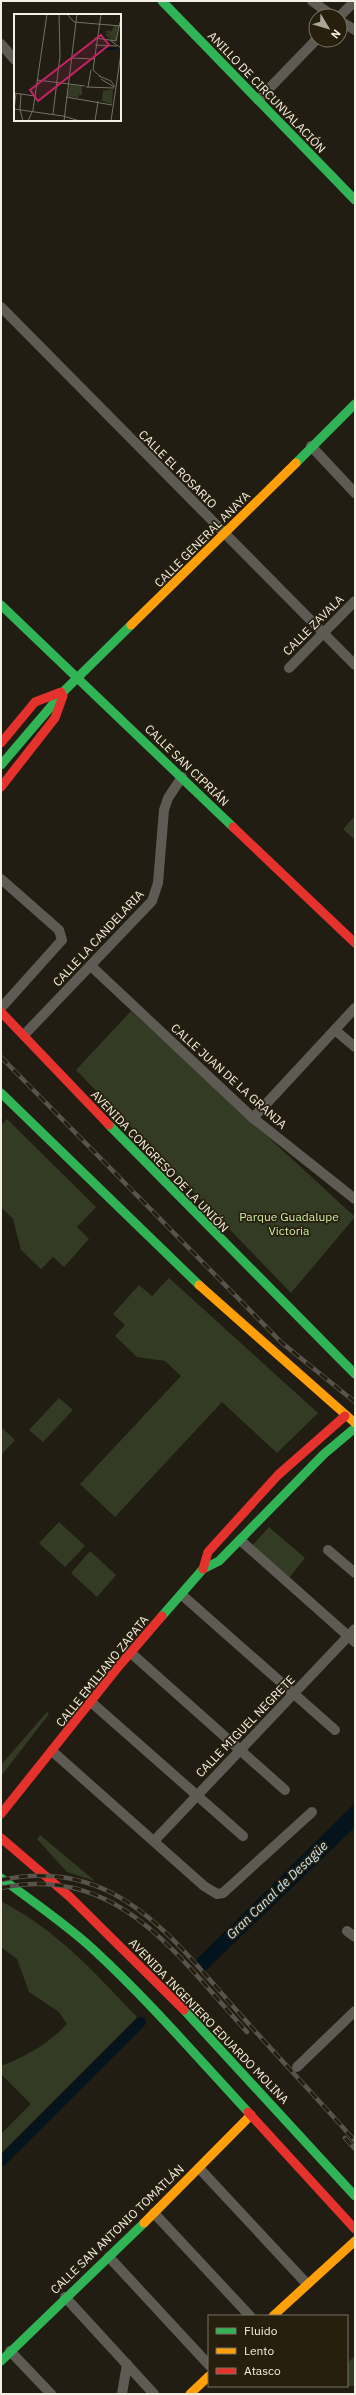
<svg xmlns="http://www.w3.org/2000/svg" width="356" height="2395" viewBox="0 0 356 2395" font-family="'IBM Plex Sans',sans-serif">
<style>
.green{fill:#333b25}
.water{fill:#03141d}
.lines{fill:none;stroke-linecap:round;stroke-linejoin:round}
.canal{stroke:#03141d;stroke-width:10}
.street{stroke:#5e5b54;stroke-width:10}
.fast{stroke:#30b455;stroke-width:9}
.slow{stroke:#ff9f0a;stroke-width:9}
.jam{stroke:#e5322d;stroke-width:9}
.rail-casing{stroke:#58544d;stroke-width:4.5}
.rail{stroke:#271f0d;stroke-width:3;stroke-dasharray:9;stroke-linecap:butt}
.labels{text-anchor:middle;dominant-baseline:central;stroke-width:3.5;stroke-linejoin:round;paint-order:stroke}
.street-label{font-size:12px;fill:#f4efe3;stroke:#271f0d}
.park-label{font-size:12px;fill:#cfeea8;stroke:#271f0d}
.water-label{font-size:13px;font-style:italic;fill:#c8e8f7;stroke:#271f0d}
.inset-river{fill:none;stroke:#03141d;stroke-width:2}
.inset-road{fill:none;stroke:#757166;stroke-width:1}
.view{fill:#c42362;fill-opacity:0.15;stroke:#c42362;stroke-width:2}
.inset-edge{fill:none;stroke:#f4efe3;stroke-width:2}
</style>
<rect width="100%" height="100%" fill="#211d13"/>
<g class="green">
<path d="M355,816V840L343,829Z"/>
<path d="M131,1011L355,1217L291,1293L76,1070Z"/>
<path d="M7,1119L96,1207L77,1227L89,1239L64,1267L53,1257L41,1269L21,1250L13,1219L1,1207V1125Z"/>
<path d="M169,1278L318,1413L277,1453L222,1402L115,1517L80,1484L181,1376L165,1361L137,1357L115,1336L125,1325L113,1314L139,1285L152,1296Z"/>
<path d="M59,1398L73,1410L43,1442L29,1430Z"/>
<path d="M1,1427L15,1440L1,1455Z"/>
<path d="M59,1522L85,1546L65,1567L39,1543Z"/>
<path d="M269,1527L305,1558L289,1578L252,1546Z"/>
<path d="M90,1551L116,1575L97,1597L71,1573Z"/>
<path d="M47,1712L49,1714L1,1776V1765Z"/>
<path d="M40,1835L95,1881L67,1872L37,1839Z"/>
<path d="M1,1901C59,1932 92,1970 137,2017L1,2153V2134L31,2104L1,2074V2066C28,2055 47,2045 67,2024L59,2012L29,1992L17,1959L1,1947Z"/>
<path d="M355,2356V2386H347V2363Z"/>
</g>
<path class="water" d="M355,1803V1827L205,1971L195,1961Z"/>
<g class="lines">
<path class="canal" d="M1,2162L141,2022"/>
<g class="street">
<path d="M312,1L333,16"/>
<path d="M340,16L355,1"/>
<path d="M340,21L355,30"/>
<path d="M1,44L15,60"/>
<path d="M258,100L316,40"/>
<path d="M1,307L355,665"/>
<path d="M311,446L355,493"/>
<path d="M289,668L355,601"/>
<path d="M1,879L59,930L62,940L1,1008"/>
<path d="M91,966L253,1118L355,1199"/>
<path d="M335,1030L355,1047"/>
<path d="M24,1035L152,901L158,883L164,810L168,798L182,777"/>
<path d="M253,1118L355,1008"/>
<path d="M240,1540L355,1642"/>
<path d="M328,1550L355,1573"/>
<path d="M182,1595L335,1730"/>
<path d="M131,1653L285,1790"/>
<path d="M91,1702L243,1836"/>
<path d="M52,1751L204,1886L217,1894L223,1893L312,1812"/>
<path d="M154,1841L355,1629"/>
<path d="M347,1931L355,1937"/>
<path d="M297,2067L355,2011"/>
<path d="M199,2168L307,2284"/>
<path d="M154,2213L250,2316"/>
<path d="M109,2257L209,2365"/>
<path d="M65,2297L154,2394"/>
<path d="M10,2351L51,2394"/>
<path d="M122,2394L127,2364"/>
</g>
<g class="fast">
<path d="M162,1L355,200"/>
<path d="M296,463L355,404"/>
<path d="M1,605L233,827"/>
<path d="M1,765L65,690L131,625"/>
<path d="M1,1093L199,1285"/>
<path d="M109,1125L355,1374"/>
<path d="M162,1616L203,1569L219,1561L324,1454L355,1428"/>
<path d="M1,1878C33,1902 66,1924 95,1951C149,2001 198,2058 248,2112"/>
<path d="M184,2010L355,2196"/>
<path d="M1,2361L144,2223"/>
</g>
<g class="slow">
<path d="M131,625L296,463"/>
<path d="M199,1285L355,1423"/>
<path d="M144,2223L251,2115"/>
<path d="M273,2316L355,2241"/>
<path d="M190,2394L209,2376"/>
</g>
<g class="jam">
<path d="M1,743L35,702L61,692"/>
<path d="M1,787L55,718L63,696"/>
<path d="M233,827L355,943"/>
<path d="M1,1012L109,1125"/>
<path d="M203,1569L208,1552L278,1475L345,1416"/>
<path d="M1,1814L119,1666L162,1616"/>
<path d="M1,1838L70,1897L184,2010"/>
<path d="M248,2112L355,2229"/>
</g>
<defs>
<g id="rail">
<path d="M1,1057L282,1343L355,1402"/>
<path d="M1,1880C38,1872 76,1875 110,1892C162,1918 201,1971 239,2013C277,2056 317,2098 355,2141"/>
<path d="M1,1888C118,1863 177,1956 247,2032"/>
<path d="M345,2138L355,2149"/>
</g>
</defs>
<use href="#rail" class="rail-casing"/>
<use href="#rail" class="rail"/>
</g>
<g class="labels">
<g class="street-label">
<text transform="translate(267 92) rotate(46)">ANILLO DE CIRCUNVALACIÓN</text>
<text transform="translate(178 469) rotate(45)">CALLE EL ROSARIO</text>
<text transform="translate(202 539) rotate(-45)">CALLE GENERAL ANAYA</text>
<text transform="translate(313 625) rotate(-45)">CALLE ZAVALA</text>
<text transform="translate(187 765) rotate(44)">CALLE SAN CIPRIÁN</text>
<text transform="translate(98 938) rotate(-47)">CALLE LA CANDELARIA</text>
<text transform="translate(229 1076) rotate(42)">CALLE JUAN DE LA GRANJA</text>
<text transform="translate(160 1161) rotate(46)">AVENIDA CONGRESO DE LA UNIÓN</text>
<text transform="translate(102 1671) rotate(-51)">CALLE EMILIANO ZAPATA</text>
<text transform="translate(245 1726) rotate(-46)">CALLE MIGUEL NEGRETE</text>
<text transform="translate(209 2021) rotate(46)">AVENIDA INGENIERO EDUARDO MOLINA</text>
<text transform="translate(117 2229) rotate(-44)">CALLE SAN ANTONIO TOMATLÁN</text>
</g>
<g class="park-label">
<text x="289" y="1216">Parque Guadalupe<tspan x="289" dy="14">Victoria</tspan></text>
</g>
<g class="water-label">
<text transform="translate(277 1890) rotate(-44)">Gran Canal de Desagüe</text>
</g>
</g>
<g transform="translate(14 14)">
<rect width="107" height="107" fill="#211d13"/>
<path d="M100,12H104L102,27L96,26V19L95,25L91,20H95L91,18L95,16L97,18ZM56,71L68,72V81H65L64,84L53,82ZM99,75L98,90L88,87L89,77Z" fill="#333b25"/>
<path class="inset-river" d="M82,36L104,34"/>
<path class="inset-road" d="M53,0L60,8L107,12M87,0L79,56L87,63M81,24L102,27L106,8M97,27L107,34M81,31L103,32M58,44L80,45M85,62L97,67L101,73M87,65L100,73M23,66L71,72M72,73L100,74M74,73L77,56M0,79L21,82M7,80L6,96L9,107M52,83L98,91M0,95L49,102L66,107M0,96L2,79M39,100L46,42L45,0M14,107L19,96L33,0M50,107L63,0M81,107L84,87M97,107L107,39"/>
<path class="view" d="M87,21L95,31L24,87L16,76Z"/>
<rect width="107" height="107" class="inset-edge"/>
</g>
<rect width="356" height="2395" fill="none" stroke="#f4efe3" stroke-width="4"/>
<rect x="208" y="2315" width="140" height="72" fill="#271f0d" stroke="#797263"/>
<rect x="216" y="2328" width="20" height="6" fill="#30b455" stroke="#797263"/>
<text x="244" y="2335" font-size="12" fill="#f4efe3">Fluido</text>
<rect x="216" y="2348" width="20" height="6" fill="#ff9f0a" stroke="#797263"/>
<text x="244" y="2355" font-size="12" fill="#f4efe3">Lento</text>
<rect x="216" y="2368" width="20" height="6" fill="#e5322d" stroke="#797263"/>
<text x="244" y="2375" font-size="12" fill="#f4efe3">Atasco</text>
<g transform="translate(328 28) rotate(128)"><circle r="19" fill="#271f0d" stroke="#797263"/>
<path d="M0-3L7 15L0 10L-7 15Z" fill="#aaa69a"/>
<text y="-6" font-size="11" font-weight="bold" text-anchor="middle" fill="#f4efe3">N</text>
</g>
</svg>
